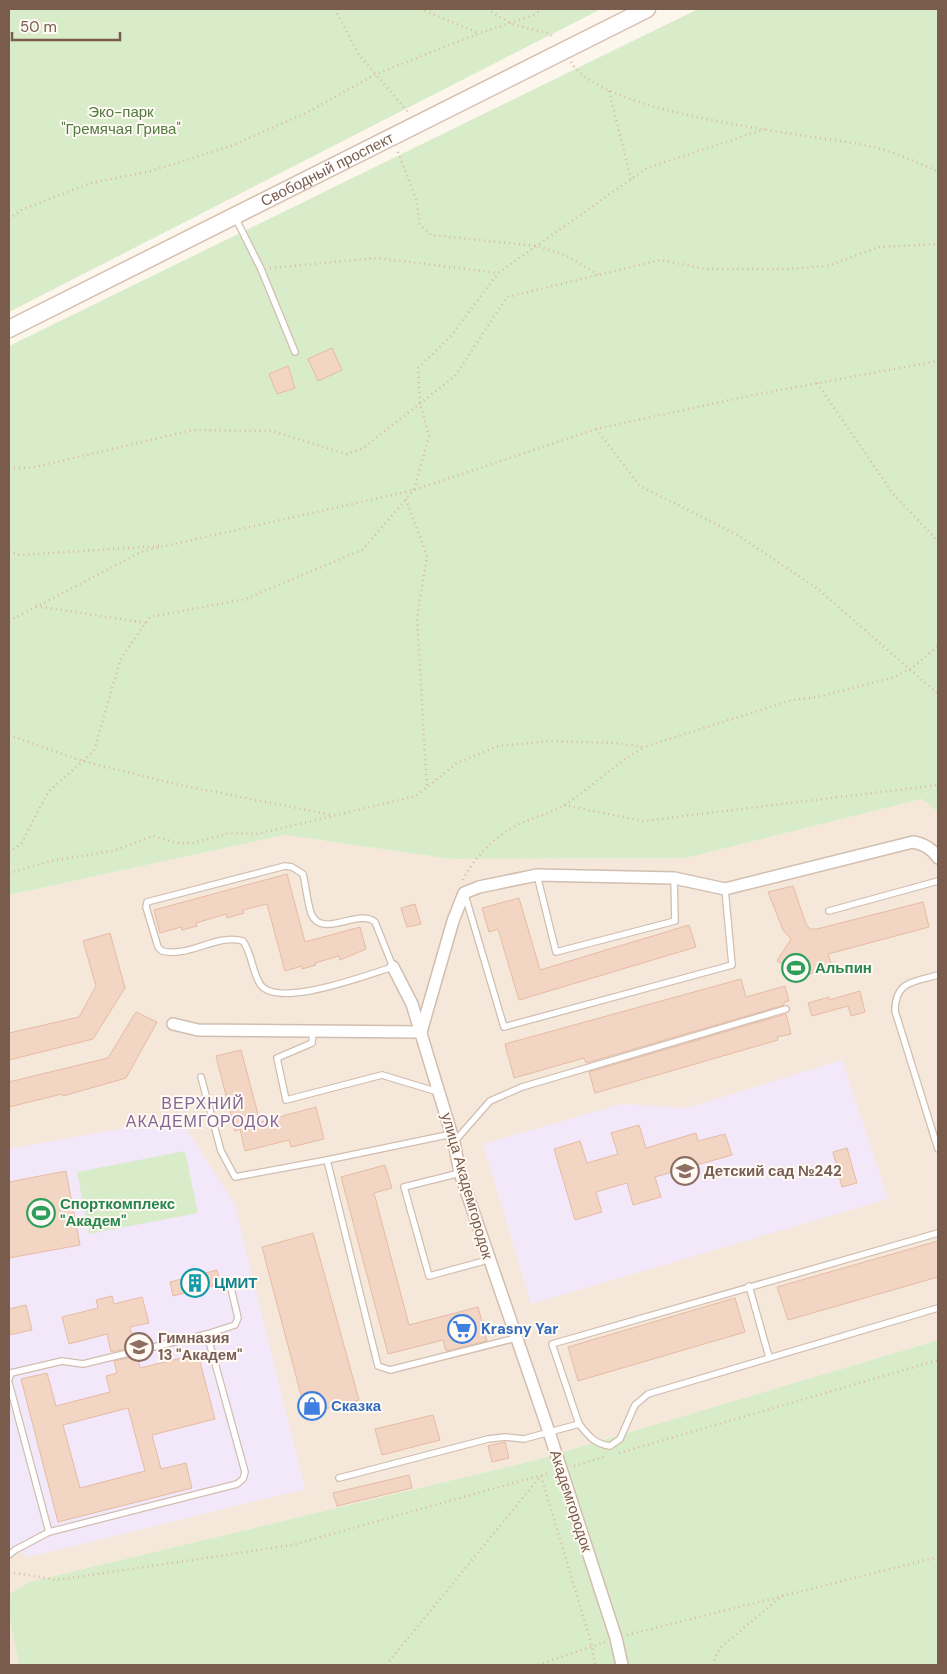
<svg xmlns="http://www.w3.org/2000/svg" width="947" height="1674" viewBox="0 0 947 1674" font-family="'DM Sans',sans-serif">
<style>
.residential{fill:#f5e8da}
.education{fill:#f3e8fa}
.green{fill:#d8ecc9}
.building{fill:#f3d5c3;stroke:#e6bba3;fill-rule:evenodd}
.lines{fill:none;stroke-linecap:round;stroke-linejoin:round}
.lane-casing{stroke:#d1beb0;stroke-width:8}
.street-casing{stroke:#d1beb0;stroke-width:14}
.secondary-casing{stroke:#d6c0b0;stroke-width:19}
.path{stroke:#d9b8a5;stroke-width:2.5;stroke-dasharray:1 4;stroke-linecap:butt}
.lane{stroke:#fff;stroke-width:5.5}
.street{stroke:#fff;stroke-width:11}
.secondary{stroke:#fff;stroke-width:16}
.labels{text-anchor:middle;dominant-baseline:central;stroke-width:4;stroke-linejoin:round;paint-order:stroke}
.park-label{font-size:15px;fill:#537a41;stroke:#fffaf3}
.street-label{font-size:15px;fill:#7a5c4d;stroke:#fffaf3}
.leisure-label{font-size:15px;font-weight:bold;fill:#27864d;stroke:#fffaf3;text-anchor:start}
.education-label{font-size:15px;font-weight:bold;fill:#785e54;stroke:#fffaf3;text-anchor:start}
.culture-label{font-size:15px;font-weight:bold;fill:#0d838f;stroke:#fffaf3;text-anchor:start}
.shop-label{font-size:15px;font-weight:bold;fill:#366cbe;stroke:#fffaf3;text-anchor:start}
.neighbourhood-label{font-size:16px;letter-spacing:1px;fill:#846695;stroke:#fffaf3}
</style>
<rect width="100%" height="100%" fill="#fdf6ec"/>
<g class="residential">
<path d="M922,799L938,812V1340L536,1460L29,1582L9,1594V895L285,835L451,859L686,858Z"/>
<path d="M9,1615L19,1665H9Z"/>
</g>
<g class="education">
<path d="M842,1060L888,1199L531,1304L483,1144L622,1104L687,1108Z"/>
<path d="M180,1118L235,1205L305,1489L29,1557L9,1547V1149Z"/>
</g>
<g class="green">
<path d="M9,9H601L9,312Z"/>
<path d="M698,9H938V812L922,799L686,858L451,859L285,835L9,895V346Z"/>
<path d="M185,1151L198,1213L89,1234L77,1172Z"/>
<path d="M938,1340V1665H19L9,1615V1594L29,1582L536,1460Z"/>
</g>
<g class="building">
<path d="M332,348L342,370L318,381L308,359Z"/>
<path d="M288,366L295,388L277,394L269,374Z"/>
<path d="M287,874L305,942L360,927L366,949L340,960L339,956L315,963L316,965L302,969V966L285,971L267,904L243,910L244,913L227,918L226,914L196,923L197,926L182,930L181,927L160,933L154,910Z"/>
<path d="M793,886L806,924L810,929H817L923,902L929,927L828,954L832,966L804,976L777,961L791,939L783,930L768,892Z"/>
<path d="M519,898L540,970L689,925L696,947L519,1000L498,929L489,932L482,908Z"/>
<path d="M415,904L421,924L407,927L401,908Z"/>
<path d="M110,933L125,988L93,1039L9,1060V1033L79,1017L96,986L83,941Z"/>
<path d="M741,979L746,997L785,986L789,1001L784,1002V1005L586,1063L584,1058L514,1078L505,1044Z"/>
<path d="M860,991L865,1012L851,1016L848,1006L812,1016L808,1003L829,997V1000Z"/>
<path d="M136,1012L157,1022L126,1078L63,1096L62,1094L9,1107V1082L108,1058Z"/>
<path d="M786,1014L791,1034L777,1037L778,1040L595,1093L589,1072Z"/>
<path d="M241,1050L260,1122L316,1107L324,1139L291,1147L289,1140L245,1151L240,1129L235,1131L216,1056Z"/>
<path d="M639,1125L646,1148L696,1133L698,1141L725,1134L732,1155L655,1177L661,1197L633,1205L627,1183L596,1192L602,1212L575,1220L554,1149L580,1141L587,1163L618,1154L611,1133Z"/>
<path d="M847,1148L857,1183L842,1187L833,1152Z"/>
<path d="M385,1165L392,1188L374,1193L409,1325L478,1307L487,1341L446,1351L443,1340L388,1354L341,1177Z"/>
<path d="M66,1171L80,1245L9,1258V1182Z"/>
<path d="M313,1233L359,1400L306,1414L262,1247Z"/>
<path d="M938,1241V1277L788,1320L777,1287Z"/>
<path d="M217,1270L221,1284L173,1296L170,1282Z"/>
<path d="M112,1296L114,1304L142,1297L149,1323L130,1327L135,1347L111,1352L107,1334L69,1344L62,1317L98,1308L96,1300Z"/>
<path d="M735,1298L745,1332L578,1381L568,1347Z"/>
<path d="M26,1305L32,1330L9,1335V1309Z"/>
<path d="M198,1354L215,1419L152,1435L161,1469L186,1463L192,1488L58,1522L21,1379L47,1373L56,1406L110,1392L106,1376L117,1373L114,1361L137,1356L140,1368ZM128,1408L145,1471L80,1488L63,1425Z"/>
<path d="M433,1415L440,1440L382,1455L375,1429Z"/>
<path d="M505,1442L509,1458L492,1462L488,1446Z"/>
<path d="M409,1475L412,1488L337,1506L333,1493Z"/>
</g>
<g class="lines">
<defs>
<g id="lane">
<path d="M235,217L261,269L295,352"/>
<path d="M285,866L292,867L303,874C306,886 307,901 311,913C321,940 358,908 375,922L393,967C369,974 277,1010 260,984C252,971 252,954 243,941C217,933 189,958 162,951L158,947L146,907L147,902Z"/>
<path d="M537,875L556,952L675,921L674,878"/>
<path d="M465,895L504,1027L732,965L725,889"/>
<path d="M829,911L938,881"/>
<path d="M938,975C914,982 895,981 895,1011L938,1149"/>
<path d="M313,1031L312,1043L277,1058L286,1100L382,1075L438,1092"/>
<path d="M201,1077L221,1151L235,1177L327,1160"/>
<path d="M452,1134L327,1160L378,1366L390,1370L516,1338"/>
<path d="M454,1142L490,1101L522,1087L786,1009"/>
<path d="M460,1173L404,1187L429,1276L488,1260"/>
<path d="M749,1286L769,1357"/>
<path d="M207,1334L235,1325L238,1318L230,1284"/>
<path d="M9,1379L11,1373L62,1361L83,1364L207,1334L245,1472L243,1479L237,1484L49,1532L15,1550L9,1555"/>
<path d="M9,1383L49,1532"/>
<path d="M579,1424L552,1344L938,1233"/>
<path d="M339,1478L488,1439L505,1437L524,1439L579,1424C588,1435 594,1444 610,1446L620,1439L635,1405L648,1394L938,1308"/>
</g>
<g id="street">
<path d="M393,967L412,1004L454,1142L460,1173L549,1432L616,1638L622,1665"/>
<path d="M173,1024L198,1030L421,1032"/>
<path d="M421,1032L453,921L464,893L479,887L537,875L674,878L725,889L913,842C924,844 932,848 938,858"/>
</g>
<g id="secondary">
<path id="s1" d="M9,329L647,9"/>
</g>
</defs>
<use href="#lane" class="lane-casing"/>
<use href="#street" class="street-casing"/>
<use href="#secondary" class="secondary-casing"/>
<g class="path">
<path d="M335,9L359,55L408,112"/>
<path d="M420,9L479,33"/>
<path d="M487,9L512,24L550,34L554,39"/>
<path d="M571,62C605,117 808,133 874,147C895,152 917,163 938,171"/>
<path d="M609,91L631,179"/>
<path d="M398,152L416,199L420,225L431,235L537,246L565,255L599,275"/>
<path d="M9,219L23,209L91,183L151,171L231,146L306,113L376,74L480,33L534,15L542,9"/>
<path d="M270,268L377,258L498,273"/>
<path d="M817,383L894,495L938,541"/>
<path d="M596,429L640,486L736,534L818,589L938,694"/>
<path d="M9,469L35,467L193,430L272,431L347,454L362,449L455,376L507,297L660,260L707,269H787L827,266L879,247L938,244"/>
<path d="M406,499L427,556L417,618L427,787"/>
<path d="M9,551L20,555L159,546"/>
<path d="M36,606L146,623"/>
<path d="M9,621L143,551L414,490L596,429L753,395L938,361"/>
<path d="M9,735L82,761L180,785L332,815"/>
<path d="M564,805L643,821L938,785"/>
<path d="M9,852L21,844L48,792L94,751L121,658L150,617L245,599L362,550L414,490L429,436L420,403L418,368L450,337L498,273L647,168L765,129"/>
<path d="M9,873L55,860L113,851L153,836L177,843H193L230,833L257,834L416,796L457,763L498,746L549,741L616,743L644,747L792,700L818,697L891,678L911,669L938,646"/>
<path d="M463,880C474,857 495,836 519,824C534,817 552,813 565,805C592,787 613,765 643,748"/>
<path d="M619,1453L938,1360"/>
<path d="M574,1466L607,1456"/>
<path d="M541,1476L592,1646L595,1665"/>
<path d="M9,1572L57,1580L292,1545L549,1473"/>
<path d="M627,1635L938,1557"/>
<path d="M386,1665L540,1477"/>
<path d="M538,1665L605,1642"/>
<path d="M712,1665L720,1648L783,1595"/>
</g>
<use href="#lane" class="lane"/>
<use href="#street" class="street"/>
<use href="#secondary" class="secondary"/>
</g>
<defs>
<symbol id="stadium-ring" viewBox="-11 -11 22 22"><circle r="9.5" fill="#fffaf3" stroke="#2e9e5b" stroke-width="1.5"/><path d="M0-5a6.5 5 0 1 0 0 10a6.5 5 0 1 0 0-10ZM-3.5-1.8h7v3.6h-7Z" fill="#2e9e5b"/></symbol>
<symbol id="school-ring" viewBox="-11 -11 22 22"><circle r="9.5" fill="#fffaf3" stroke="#8d6e63" stroke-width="1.5"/><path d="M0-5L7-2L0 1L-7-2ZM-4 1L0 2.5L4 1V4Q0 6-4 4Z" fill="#8d6e63"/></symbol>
<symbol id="building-ring" viewBox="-11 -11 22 22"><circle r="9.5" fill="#fffaf3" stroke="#0f9aa8" stroke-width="1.5"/><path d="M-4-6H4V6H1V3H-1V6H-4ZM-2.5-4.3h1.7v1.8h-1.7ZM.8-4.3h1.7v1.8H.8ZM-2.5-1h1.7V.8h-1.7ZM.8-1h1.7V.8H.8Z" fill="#0f9aa8"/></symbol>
<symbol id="supermarket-ring" viewBox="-11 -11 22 22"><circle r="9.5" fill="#fffaf3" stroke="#3f7fe0" stroke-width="1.5"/><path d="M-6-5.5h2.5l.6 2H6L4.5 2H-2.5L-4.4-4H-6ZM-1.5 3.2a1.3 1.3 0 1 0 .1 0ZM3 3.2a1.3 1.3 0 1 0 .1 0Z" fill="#3f7fe0"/></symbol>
<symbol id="shop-ring" viewBox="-11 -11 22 22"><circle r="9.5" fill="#fffaf3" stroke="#3f7fe0" stroke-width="1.5"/><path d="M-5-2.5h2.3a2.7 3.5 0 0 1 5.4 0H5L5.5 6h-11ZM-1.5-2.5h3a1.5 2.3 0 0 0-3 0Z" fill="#3f7fe0"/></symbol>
</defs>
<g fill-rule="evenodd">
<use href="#stadium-ring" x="780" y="952" width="32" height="32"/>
<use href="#school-ring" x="669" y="1155" width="32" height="32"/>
<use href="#stadium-ring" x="25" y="1197" width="32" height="32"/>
<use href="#building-ring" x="179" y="1267" width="32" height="32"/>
<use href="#supermarket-ring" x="446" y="1313" width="32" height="32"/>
<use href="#school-ring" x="123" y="1331" width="32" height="32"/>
<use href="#shop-ring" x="296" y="1390" width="32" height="32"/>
</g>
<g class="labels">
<g class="park-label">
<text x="121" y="112">Эко-парк<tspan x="121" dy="17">"Гремячая Грива"</tspan></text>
</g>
<g class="street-label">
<text stroke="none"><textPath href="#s1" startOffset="356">Свободный проспект</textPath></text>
<text transform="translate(467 1186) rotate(74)">улица Академгородок</text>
<text transform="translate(571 1501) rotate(72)">Академгородок</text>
</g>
<g class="leisure-label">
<text x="815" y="968">Альпин</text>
<text x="60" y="1204">Спорткомплекс<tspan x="60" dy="17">"Академ"</tspan></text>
</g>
<g class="education-label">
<text x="704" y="1171">Детский сад №242</text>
<text x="158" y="1338">Гимназия<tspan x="158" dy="17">13 "Академ"</tspan></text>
</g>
<g class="culture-label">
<text x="214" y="1283">ЦМИТ</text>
</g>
<g class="shop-label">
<text x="481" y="1329">Krasny Yar</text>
<text x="331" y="1406">Сказка</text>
</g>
<g class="neighbourhood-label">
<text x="203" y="1103">ВЕРХНИЙ<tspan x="203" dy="18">АКАДЕМГОРОДОК</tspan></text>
</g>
</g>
<rect width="947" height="1674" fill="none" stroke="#7a5c4d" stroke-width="20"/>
<path d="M12 32v8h108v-8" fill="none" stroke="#7a5c4d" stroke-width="2.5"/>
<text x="20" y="32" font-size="15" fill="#7a5c4d" stroke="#fffaf3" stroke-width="4" paint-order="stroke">50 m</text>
</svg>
